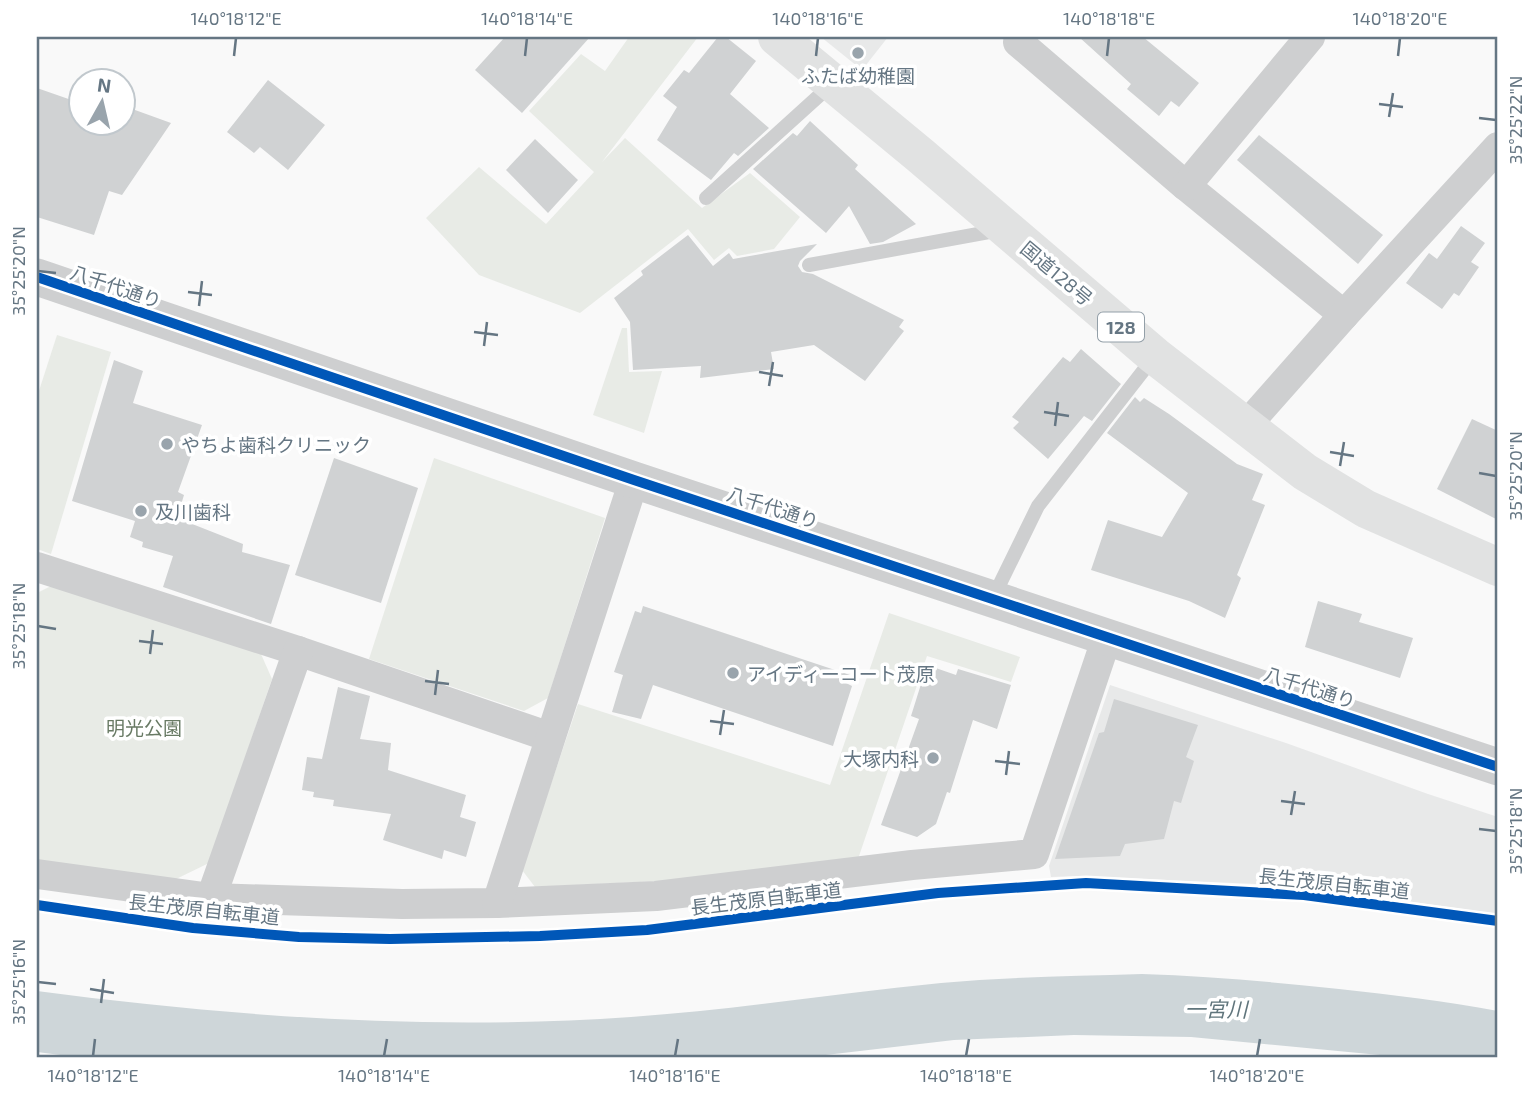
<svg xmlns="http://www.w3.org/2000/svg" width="1535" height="1095" viewBox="0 0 1535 1095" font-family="'Exo 2','Noto Sans JP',sans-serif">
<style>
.built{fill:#e8e9e9}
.green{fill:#e8ebe6}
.water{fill:#ced6d9}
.building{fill:#d0d2d3}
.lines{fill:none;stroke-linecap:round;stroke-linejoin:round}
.service{stroke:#cecfd0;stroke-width:14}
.minor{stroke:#cecfd0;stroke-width:30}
.tertiary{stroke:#cecfd0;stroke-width:37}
.trunk{stroke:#e1e2e2;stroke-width:38}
.cycleway-casing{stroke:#fff;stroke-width:15}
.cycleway{stroke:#0057b8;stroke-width:10}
.ticks{fill:none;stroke:#657683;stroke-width:2.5}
.poi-dot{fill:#99a4ac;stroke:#fff;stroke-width:2.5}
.labels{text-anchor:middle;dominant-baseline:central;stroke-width:7;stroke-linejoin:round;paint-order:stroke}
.shield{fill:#fff;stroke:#939fa8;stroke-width:2}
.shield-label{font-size:18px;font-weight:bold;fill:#657683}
.poi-label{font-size:19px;fill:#657683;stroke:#fff;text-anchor:start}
.street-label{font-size:19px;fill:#657683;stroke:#fff}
.park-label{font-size:19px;fill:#687a64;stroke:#fff}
.water-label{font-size:21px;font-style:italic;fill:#60757c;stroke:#fff}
.neatline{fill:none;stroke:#657683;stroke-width:2.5}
.ticks-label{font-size:18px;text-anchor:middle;fill:#657683}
</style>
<rect width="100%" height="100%" fill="#f9f9f9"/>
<g class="built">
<path d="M821,37H888L862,70Z"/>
<path d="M1110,685L1286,743L1428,794L1498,817V914L1301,886L1078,876L1051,877L1049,866Z"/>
</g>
<g class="green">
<path d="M629,37H698L602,162L625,138L702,208L750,173L800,217L774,249L737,256L729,248L714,260L688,229L580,313L479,275L426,218L479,167L546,224L594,172L529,111L581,54L605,71Z"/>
<path d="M622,328H627L629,372L662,371L644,433L593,415Z"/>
<path d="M57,335L111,352L51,554L37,549V397Z"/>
<path d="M434,458L605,518L548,698L524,711L369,659Z"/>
<path d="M53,585L261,654L272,679L209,863L172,881L37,861V593Z"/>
<path d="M889,613L1020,657L1011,682L927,656L858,859L701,879L535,887L522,870L578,704L830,785Z"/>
</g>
<path class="water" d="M1142,974C1208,976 1273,982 1339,989C1392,995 1446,1001 1498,1011V1058H1411L1191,1037L1074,1035L954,1040L800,1058H84L37,1052V991C235,1017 431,1031 631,1017C735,1010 838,993 941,983C1008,977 1075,976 1142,974Z"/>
<g class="building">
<path d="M505,37H590L522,113L475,70Z"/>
<path d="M718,37H726L756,61L730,94L769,128L738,156L734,153L711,180L657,140L677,107L663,96L684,70L689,73Z"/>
<path d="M1079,37H1143L1199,83L1179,107L1171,101L1159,116L1127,89L1131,84Z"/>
<path d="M268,80L325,125L288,170L260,147L254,153L227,132Z"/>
<path d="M37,88L80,103V122H122L124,106L171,123L122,195L109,191L94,235L37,217Z"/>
<path d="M810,121L858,165L855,169L916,224L883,242L870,244L849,206L826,233L753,169L793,133L797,136Z"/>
<path d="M1259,135L1383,235L1358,264L1237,160Z"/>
<path d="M535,139L578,180L548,213L506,170Z"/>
<path d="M1461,226L1485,243L1471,262L1479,267L1459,296L1454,293L1442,309L1406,283L1429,253L1437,259Z"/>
<path d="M688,235L713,266L729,253L733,259L817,244L800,261L798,266L802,272L813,274L904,320L899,327L904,331L865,381L814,345L771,352L774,369L700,378L701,366L633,370L630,322L614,298L643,275L641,271Z"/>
<path d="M1081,349L1121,384L1092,421L1084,416L1048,459L1013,428L1019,422L1012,417L1063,357L1070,362Z"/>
<path d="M114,360L143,371L133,403L202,425L178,492L184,495L177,518L243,544L242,552L290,565L271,624L163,587L173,556L142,547L143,542L130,537L135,521L72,501Z"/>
<path d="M1135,397L1140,402L1144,398L1169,414L1237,464L1263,474L1252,500L1265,505L1237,575L1241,578L1225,618L1189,601L1091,570L1108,520L1162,537L1188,493L1107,433Z"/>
<path d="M1472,419L1498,431V520L1437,489Z"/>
<path d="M334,458L418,488L381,603L295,575Z"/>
<path d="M1318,601L1362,614L1359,622L1413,638L1400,678L1305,647Z"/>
<path d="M643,606L850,675L846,683L852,686L833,746L653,685L641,719L612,712L623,675L614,672L635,611L641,613Z"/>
<path d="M927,665L956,675L958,669L1011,685L997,729L973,720L950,793L947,792L936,824L917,837L881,825L919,719L911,716Z"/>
<path d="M338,687L370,696L360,739L391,743L388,770L466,795L460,817L476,822L466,857L444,850L442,859L383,840L391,814L333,806L334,800L313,797L314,792L302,790L307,757L322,759Z"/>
<path d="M1114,699L1198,725L1186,757L1194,761L1181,803L1174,801L1164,839L1125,844L1120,856L1055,859L1099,733L1104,732Z"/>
</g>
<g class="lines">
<g class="service">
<path d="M706,198L832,84"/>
<path d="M809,265L1000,230"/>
<path d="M993,598L1038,506L1154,357"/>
</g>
<g class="minor">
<path d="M1022,37L1018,42L1186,186L1344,315"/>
<path d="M1186,186L1310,37"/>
<path d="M1245,427L1344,315L1498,147"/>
<path d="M37,567L298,651L550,737"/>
<path d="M37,874L211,898L402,904L497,903L656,896L912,865L1034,854L1107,637"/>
<path d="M211,898L298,651"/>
<path d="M497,903L634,480"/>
</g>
<path class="tertiary" d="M37,277L634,480L1498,767"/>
<path class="trunk" d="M777,37L921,156L1155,356L1305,472L1366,509L1498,567"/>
<defs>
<g id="cycleway">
<path d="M37,277L634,480L1498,767"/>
<path d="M37,905L193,928L299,937L390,939L540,936L647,930L938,893L1086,883L1304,895L1498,921"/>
</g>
</defs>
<use href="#cycleway" class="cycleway-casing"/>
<use href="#cycleway" class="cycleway"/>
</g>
<path class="ticks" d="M234,56L236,38M525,56L527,38M816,56L818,38M1107,56L1109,38M1398,56L1400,38M1379,104L1403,107M1389,117L1393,93M1479,118L1496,120M38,271L56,273M188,292L212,295M199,306L202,281M474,332L498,335M484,346L487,322M759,372L783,376M769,386L773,362M1044,412L1069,416M1055,426L1058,402M1330,452L1354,456M1340,466L1344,442M1479,473L1496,476M38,626L56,629M139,641L163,644M150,654L153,630M425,681L449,684M435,695L438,670M710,721L734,724M720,735L724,710M995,761L1020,764M1006,775L1009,751M1281,801L1305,804M1291,815L1295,791M1479,829L1496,831M38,982L56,984M90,989L114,993M101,1003L104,979M93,1056L95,1039M384,1056L387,1039M675,1056L678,1039M966,1056L969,1039M1257,1056L1260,1039"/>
<g class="poi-dot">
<circle cx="858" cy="53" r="7"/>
<circle cx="167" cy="444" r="7"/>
<circle cx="141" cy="511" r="7"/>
<circle cx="733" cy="673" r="7"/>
<circle cx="933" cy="758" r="7"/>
</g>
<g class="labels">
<rect class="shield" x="1098" y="312.5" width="46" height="29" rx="5"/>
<g class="shield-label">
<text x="1121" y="327">128</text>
</g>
<g class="poi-label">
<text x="858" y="75" text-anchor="middle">ふたば幼稚園</text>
<text x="181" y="444">やちよ歯科クリニック</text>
<text x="155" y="511">及川歯科</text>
<text x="747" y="673">アイディーコート茂原</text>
<text x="919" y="758" text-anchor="end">大塚内科</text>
</g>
<g class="street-label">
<text transform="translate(1057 273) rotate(40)">国道128号</text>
<text transform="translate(116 286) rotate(19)">八千代通り</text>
<text transform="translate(773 507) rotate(18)">八千代通り</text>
<text transform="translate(1310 687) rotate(18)">八千代通り</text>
<text transform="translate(1334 883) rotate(6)">長生茂原自転車道</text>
<text transform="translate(766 898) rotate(-7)">長生茂原自転車道</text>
<text transform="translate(204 909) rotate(6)">長生茂原自転車道</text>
</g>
<g class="park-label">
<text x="144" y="727">明光公園</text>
</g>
<g class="water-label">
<text x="1216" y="1008">一宮川</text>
</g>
</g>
<rect width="1535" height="1095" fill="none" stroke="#ffffff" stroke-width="77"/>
<g transform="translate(102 102) rotate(8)"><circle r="33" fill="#ffffff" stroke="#c1c8cd" stroke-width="2"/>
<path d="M0-5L12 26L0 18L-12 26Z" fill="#99a4ac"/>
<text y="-10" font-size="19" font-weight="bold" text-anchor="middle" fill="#657683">N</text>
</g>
<rect x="38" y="38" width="1458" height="1018" class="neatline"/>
<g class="ticks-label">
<text x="236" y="25">140°18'12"E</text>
<text x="527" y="25">140°18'14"E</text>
<text x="818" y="25">140°18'16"E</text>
<text x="1109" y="25">140°18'18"E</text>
<text x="1400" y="25">140°18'20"E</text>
<text transform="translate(1516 120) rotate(-90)" y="6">35°25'22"N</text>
<text transform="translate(19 271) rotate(-90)" y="6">35°25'20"N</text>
<text transform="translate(1516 476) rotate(-90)" y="6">35°25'20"N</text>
<text transform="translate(19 626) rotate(-90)" y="6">35°25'18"N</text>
<text transform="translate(1516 831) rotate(-90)" y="6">35°25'18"N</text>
<text transform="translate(19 982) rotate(-90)" y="6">35°25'16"N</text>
<text x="93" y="1082">140°18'12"E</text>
<text x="384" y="1082">140°18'14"E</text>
<text x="675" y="1082">140°18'16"E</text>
<text x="966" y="1082">140°18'18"E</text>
<text x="1257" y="1082">140°18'20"E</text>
</g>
</svg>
